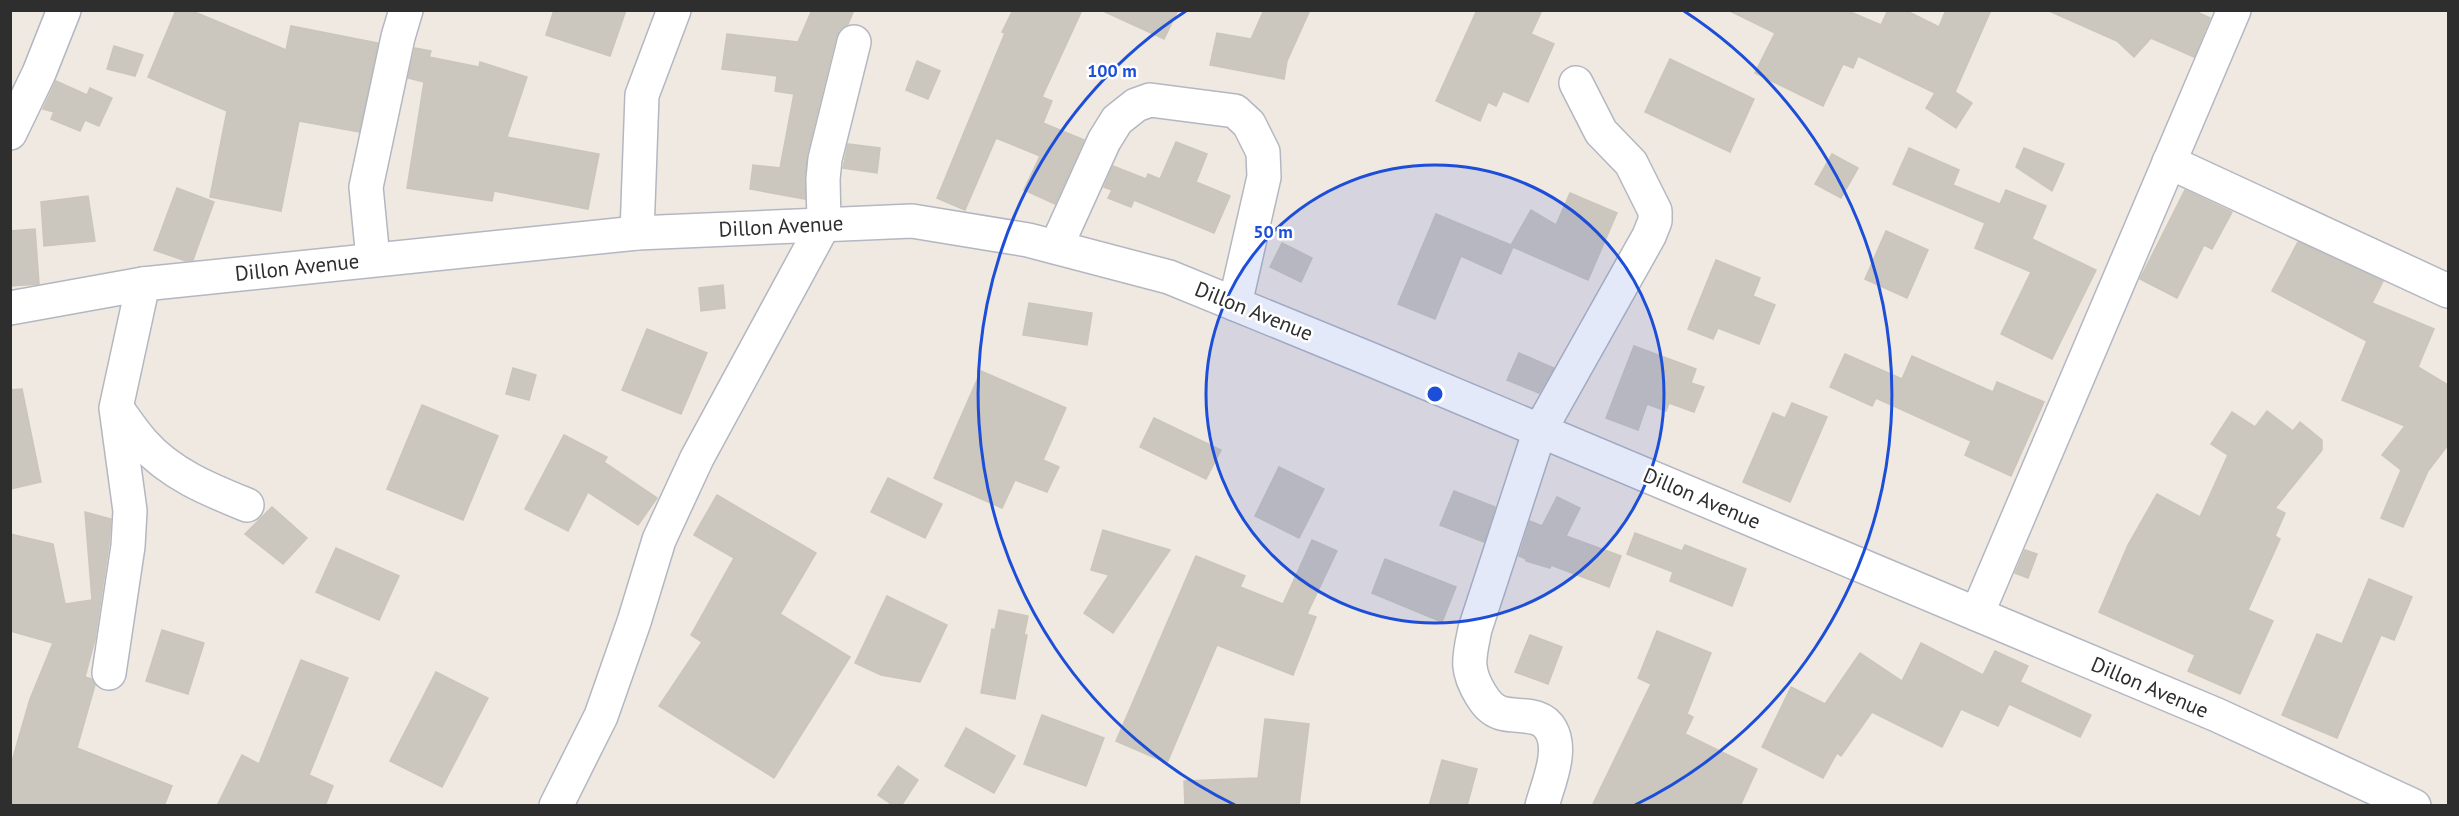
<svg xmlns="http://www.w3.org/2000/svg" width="2459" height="816" viewBox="0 0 2459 816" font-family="'PT Sans',sans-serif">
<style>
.building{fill:#cbc7bf;stroke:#cbc5ba;stroke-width:1.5}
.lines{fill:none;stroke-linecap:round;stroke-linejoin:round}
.minor-casing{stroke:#b4b7c1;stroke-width:36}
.minor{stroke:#fff;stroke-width:33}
.ring{fill:none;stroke:#1d4ed8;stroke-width:3}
.labels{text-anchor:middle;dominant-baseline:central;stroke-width:5;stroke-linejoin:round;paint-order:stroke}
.street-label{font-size:21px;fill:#2e2e2e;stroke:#fff}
.centre{fill:#1d4ed8;stroke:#fff;stroke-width:3}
.ring-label{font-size:18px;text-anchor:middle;font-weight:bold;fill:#1d4ed8;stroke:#fff;stroke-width:5;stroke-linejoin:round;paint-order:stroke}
</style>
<rect width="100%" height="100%" fill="#efe9e1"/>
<g class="building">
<path d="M176,10H190L286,50L291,26L378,43L359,132L299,121L281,211L210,197L227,111L148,77Z"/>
<path d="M554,10H626L610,56L546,35Z"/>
<path d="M812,10H854L848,24L840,29L836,37L807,154L805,199L750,189L753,165L780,168L794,94L775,91L777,76L722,69L727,34L798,42Z"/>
<path d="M1013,10H1082L1042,97L1052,101L1043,123L1084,140L1055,204L1024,190L1040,156L996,138L965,210L937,198L1005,33L1002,32Z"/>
<path d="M1101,10H1178L1164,39Z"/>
<path d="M1264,10H1310L1287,61L1284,79L1210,65L1217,33L1251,39Z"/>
<path d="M1477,10H1542L1531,34L1554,44L1528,102L1503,91L1496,106L1488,102L1480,121L1436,101Z"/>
<path d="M1728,10H1846L1881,25L1888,10H1905L1939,27L1946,10H1991L1955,92L1972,103L1956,128L1926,108L1935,93L1858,56L1853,68L1843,64L1823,106L1755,73L1775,33Z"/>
<path d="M2047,10H2193L2210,18L2194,57L2151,38L2134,57L2117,41Z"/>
<path d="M114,46L143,55L135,76L107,69Z"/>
<path d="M415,48L431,51L429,57L479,67L480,62L527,77L507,137L599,154L588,209L494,191L492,201L407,188L424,82L408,78Z"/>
<path d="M1670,59L1754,99L1730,152L1645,112Z"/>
<path d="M917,61L940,71L928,99L906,90Z"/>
<path d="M56,81L87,95L90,88L112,98L99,126L85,120L80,131L51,119L54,112L43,109Z"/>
<path d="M1176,142L1207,154L1196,182L1230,196L1214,233L1134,200L1131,207L1108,198L1112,190L1104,187L1113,166L1146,179L1148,174L1160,179Z"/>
<path d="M848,144L880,148L877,173L843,168Z"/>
<path d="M1909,148L1959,170L1953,185L2000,204L2006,190L2046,206L2032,239L2096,270L2052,359L2001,334L2031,272L1975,248L1985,223L1893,184Z"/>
<path d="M2024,148L2064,164L2052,191L2016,167Z"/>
<path d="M1832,154L1858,168L1841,198L1815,184Z"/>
<path d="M177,188L214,202L193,260L186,261L154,250Z"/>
<path d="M2185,190L2232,212L2212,249L2204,245L2177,298L2140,279Z"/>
<path d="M1570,193L1617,213L1588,280L1513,247L1501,274L1461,256L1435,319L1398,304L1436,214L1511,245L1531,210L1556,225Z"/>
<path d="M88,196L95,241L44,246L41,202Z"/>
<path d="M35,229L39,284L10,286V231Z"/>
<path d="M1886,231L1928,250L1907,298L1865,279Z"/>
<path d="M2298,242L2383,281L2372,303L2434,329L2418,367L2448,385V445L2428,471L2403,527L2381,518L2401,470L2382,455L2405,426L2342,400L2367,341L2272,291Z"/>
<path d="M1282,243L1312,258L1301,282L1270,267Z"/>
<path d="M1716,260L1760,278L1753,296L1775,305L1759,344L1718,328L1713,339L1688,329Z"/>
<path d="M723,285L725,308L701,311L699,288Z"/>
<path d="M1029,303L1092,313L1087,345L1023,335Z"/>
<path d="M647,329L707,353L681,414L622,390Z"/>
<path d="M1634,346L1696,369L1691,383L1704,387L1694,412L1669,403L1666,411L1647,404L1638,430L1606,418Z"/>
<path d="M1519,353L1554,368L1539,393L1507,380Z"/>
<path d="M1845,354L1902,379L1912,356L1993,392L1997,382L2044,402L2011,476L1965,455L1971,441L1876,398L1872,406L1830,387Z"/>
<path d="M513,368L536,375L529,400L506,394Z"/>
<path d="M981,371L1066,408L1043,460L1059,467L1047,492L1015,480L1002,508L934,478Z"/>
<path d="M22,389L41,482L10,489V390Z"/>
<path d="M1792,403L1827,417L1790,502L1743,482L1773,413L1785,418Z"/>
<path d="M422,405L498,436L463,520L387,489Z"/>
<path d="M2267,411L2293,431L2300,422L2322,440V450L2275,508L2285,513L2275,536L2280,539L2248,610L2273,621L2240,694L2188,671L2195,655L2099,612L2128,545L2157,494L2200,517L2228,455L2211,444L2232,412L2255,427Z"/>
<path d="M1154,418L1221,450L1206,479L1140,447Z"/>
<path d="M564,435L607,457L604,462L657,498L638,525L588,492L568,531L525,509Z"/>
<path d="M1279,467L1324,489L1299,538L1255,516Z"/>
<path d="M888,478L942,504L925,538L871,512Z"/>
<path d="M1454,491L1495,507L1484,542L1440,525Z"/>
<path d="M717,495L816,553L780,614L850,657L774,778L659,706L702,642L691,635L734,558L694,535Z"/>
<path d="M1557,497L1580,508L1566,536L1621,556L1609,587L1551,565L1550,568L1526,561V559L1519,556L1530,521L1542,526Z"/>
<path d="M272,507L307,538L283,564L245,534Z"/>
<path d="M85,512L111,519L109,544L95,639L85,677L91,679L95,685L77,748L172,786L164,806H10V769L16,747L30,699L53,643L10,631V534L53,544L65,604L92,600Z"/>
<path d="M1103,530L1170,550L1113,633L1084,613L1109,575L1091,570Z"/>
<path d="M1635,533L1682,551L1685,545L1746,569L1732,606L1670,581L1673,572L1627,554Z"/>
<path d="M1312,540L1337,551L1307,614L1316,617L1293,675L1217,645L1167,763L1116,741L1196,556L1245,576L1240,587L1283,604Z"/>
<path d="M336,548L399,576L379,620L316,592Z"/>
<path d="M2025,550L2037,554L2028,578L2015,573Z"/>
<path d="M1385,559L1456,587L1442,622L1372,593Z"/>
<path d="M2369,579L2412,597L2394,640L2381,635L2337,738L2282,715L2317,634L2342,644Z"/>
<path d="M887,596L947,625L920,682L881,675L855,663Z"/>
<path d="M999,610L1028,616L1024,635H1027L1015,699L981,693L992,629L995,630Z"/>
<path d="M162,630L204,643L188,694L146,681Z"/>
<path d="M1657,631L1711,653L1687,714L1693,717L1685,734L1757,769L1740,806H1592L1651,684L1638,678Z"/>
<path d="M1530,635L1562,647L1548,684L1515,672Z"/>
<path d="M1921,643L1983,675L1995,651L2028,666L2020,682L2091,715L2080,737L2009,704L1998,726L1961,709L1942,747L1872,712L1841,756L1837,753L1823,778L1762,747L1791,687L1825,704L1860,653L1902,681Z"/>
<path d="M301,660L348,678L309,775L333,786L325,806H217L242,755L259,764Z"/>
<path d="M436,672L488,698L442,787L390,761Z"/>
<path d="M1042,715L1104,738L1086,786L1024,764Z"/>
<path d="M1265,719L1309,724L1299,806H1185L1184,781L1258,778Z"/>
<path d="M966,728L1015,756L994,793L945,766Z"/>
<path d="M1442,760L1477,769L1467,806H1429Z"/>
<path d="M898,766L918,780L901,806H894L878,795Z"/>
</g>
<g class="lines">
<defs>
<g id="minor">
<path d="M10,133L39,73L64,10"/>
<path d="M2169,162L2448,291"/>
<path d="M637,233L642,95L674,10"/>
<path d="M1056,247L1104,141L1117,120L1136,105L1150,100L1235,111L1249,124L1263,152L1264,177L1235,304"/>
<path d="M373,259L366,187L398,37L406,10"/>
<path d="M10,308L143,284L637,233L912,221L1028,240L1169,277L1372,360L2217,715L2414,806"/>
<path d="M118,410C126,421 134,433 143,443C170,474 210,490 247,505"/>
<path d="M1977,614L2234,10"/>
<path d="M109,673L128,546L130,511L116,408L143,284"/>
<path d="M556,806L601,716L634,622L659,540L697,458L824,224L823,179L825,159L854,42"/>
<path d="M1542,806C1548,784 1563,751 1551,730C1541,711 1517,718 1501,713C1491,710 1486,703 1481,695C1465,669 1469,658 1475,629L1540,430L1649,236L1655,221V211L1631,163L1601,132L1576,83"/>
</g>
</defs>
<use href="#minor" class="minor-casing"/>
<use href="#minor" class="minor"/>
</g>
<circle cx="1435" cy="394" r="229" fill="#1d4ed8" fill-opacity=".12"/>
<g class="ring">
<circle cx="1435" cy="394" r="229"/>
<path d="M1235 805A457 457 0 0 1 1186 11M1684 11A457 457 0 0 1 1635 805"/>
</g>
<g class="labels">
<g class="street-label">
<text transform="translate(781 226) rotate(-3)">Dillon Avenue</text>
<text transform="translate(297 267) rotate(-6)">Dillon Avenue</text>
<text transform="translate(1254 311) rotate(22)">Dillon Avenue</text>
<text transform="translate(1702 498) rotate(23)">Dillon Avenue</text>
<text transform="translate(2150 687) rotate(23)">Dillon Avenue</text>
</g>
</g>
<circle cx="1435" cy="394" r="9" class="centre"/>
<g class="ring-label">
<text x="1112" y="77">100 m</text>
<text x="1273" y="238">50 m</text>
</g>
<rect width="2459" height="816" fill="none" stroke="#2e2e2e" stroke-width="24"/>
</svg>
